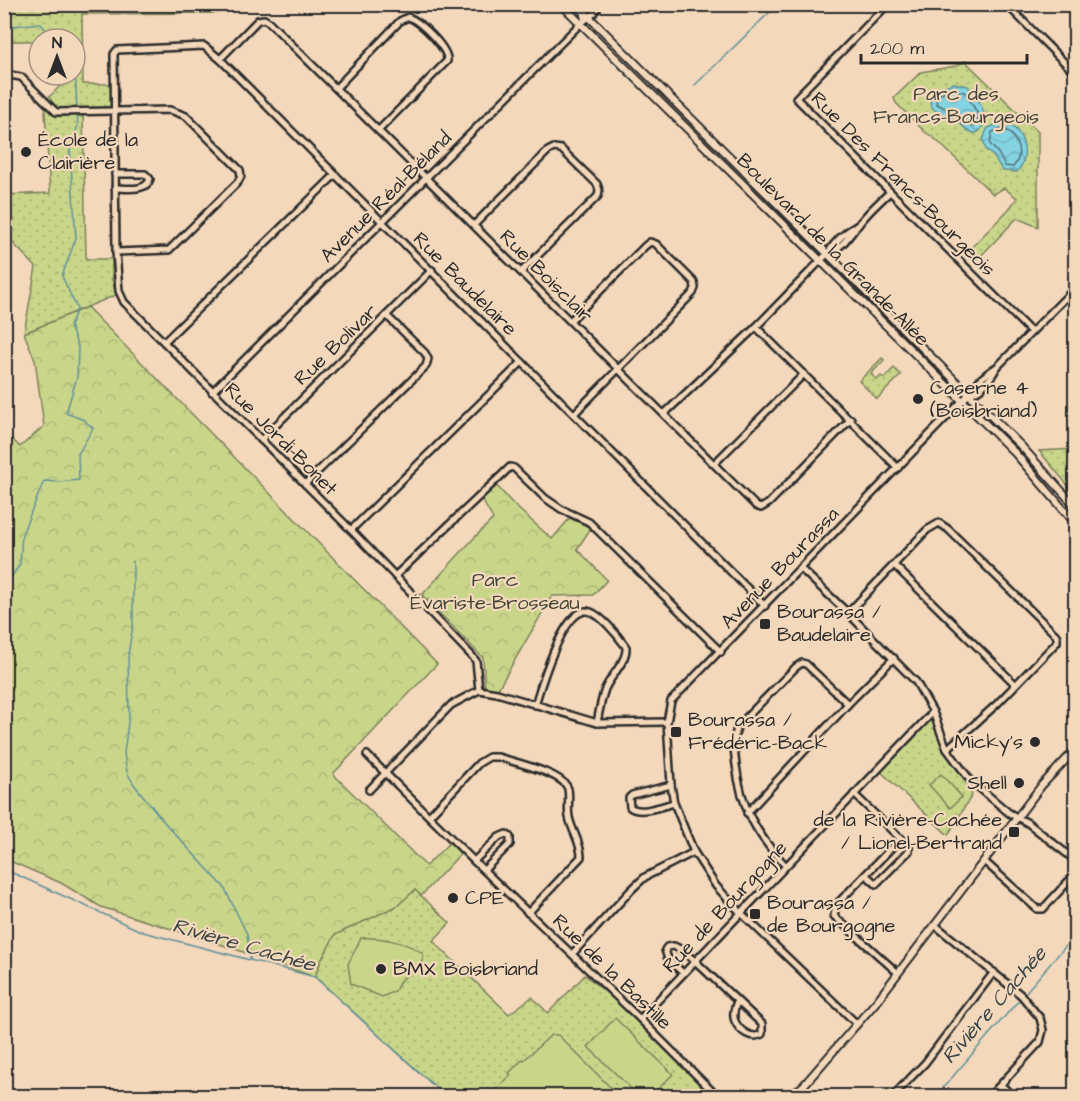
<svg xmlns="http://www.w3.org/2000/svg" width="1080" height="1101" viewBox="0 0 1080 1101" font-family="'Architects Daughter',sans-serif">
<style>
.forest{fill:url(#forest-crowns);stroke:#7a805a;stroke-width:1.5}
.park{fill:url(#park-dots);stroke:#7a805a;stroke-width:1.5}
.pitch{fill:#c9d68a;stroke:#7a805a;stroke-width:1.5}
.water{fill:url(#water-waves);stroke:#609099;stroke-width:1.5}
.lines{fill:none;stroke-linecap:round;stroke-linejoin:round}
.shore{stroke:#4f6e74;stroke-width:1.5}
.stream{stroke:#609099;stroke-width:1.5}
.minor-casing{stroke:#2b2b2b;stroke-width:10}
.tertiary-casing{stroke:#2b2b2b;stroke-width:10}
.minor{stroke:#f4d8bb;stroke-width:5}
.tertiary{stroke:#f4d8bb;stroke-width:6}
.poi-dot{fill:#2b2b2b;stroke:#f4d8bb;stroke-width:2}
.labels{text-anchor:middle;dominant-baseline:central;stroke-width:4.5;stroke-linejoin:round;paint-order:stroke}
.park-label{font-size:20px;fill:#434539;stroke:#f4d8bb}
.poi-label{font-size:20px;fill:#2b2b2b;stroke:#f4d8bb;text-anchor:start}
.street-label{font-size:20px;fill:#2b2b2b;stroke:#f4d8bb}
.water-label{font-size:21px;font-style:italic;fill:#384446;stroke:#f4d8bb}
</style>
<defs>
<pattern id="forest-crowns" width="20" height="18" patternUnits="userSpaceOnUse" patternTransform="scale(1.5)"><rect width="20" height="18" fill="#c9d68a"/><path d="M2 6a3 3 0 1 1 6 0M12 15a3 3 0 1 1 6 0" fill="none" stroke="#adb877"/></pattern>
<pattern id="park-dots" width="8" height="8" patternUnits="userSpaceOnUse" patternTransform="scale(1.5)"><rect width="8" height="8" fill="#c9d68a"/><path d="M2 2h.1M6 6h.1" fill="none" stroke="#adb877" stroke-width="1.8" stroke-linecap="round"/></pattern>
<pattern id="water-waves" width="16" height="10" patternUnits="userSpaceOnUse" patternTransform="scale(1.5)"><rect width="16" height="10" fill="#84d3e2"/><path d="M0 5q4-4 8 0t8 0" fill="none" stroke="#72b5c2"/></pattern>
</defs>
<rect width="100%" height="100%" fill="#f4d8bb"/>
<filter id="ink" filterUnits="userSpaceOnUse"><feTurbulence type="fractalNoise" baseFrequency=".0167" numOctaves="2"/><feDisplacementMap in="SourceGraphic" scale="12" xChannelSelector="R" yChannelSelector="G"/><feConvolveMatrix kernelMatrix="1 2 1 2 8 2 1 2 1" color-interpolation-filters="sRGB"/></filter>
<g filter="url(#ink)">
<g class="forest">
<path d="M87,307L437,664L333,774L426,866L450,842L462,852L421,896L415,890L398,906L335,935L321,961L315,977L229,947L101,907L61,883L5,859L4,431L20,447L44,426L35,360L24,333Z"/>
<path d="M496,485L513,504L552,539L570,518L591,528L577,549L607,580L593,595L552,596L498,689L485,690L483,658L422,595L474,538L493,519L481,498Z"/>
</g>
<g class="park">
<path d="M5,5H224L218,13L82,14L83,84H114V111L83,112L86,259H112V279L116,295L24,333L36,267L5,235L4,195L50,193L45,112L48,98L69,77L67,75H75V39H39V46L34,41H5Z"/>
<path d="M965,61L1038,132V227L1017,218L976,261L967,252L1009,209L1017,198L1004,188L993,194L934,138L925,132L896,103L894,98L921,72L956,66Z"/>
<path d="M882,358L884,360L871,374L877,380L881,376L884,378L894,368L901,375L877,399L859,381Z"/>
<path d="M1075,449H1076L1075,494L1039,451Z"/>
<path d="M933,712L947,749L960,769L972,795L948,835L879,770Z"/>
<path d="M415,890L450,923L433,941L509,1014L532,997L548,1013L585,975L638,1019L715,1096H445L315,977L321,961L335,935L397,906Z"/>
</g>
<g class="pitch">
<path d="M941,774L962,797L950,808L929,785Z"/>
<path d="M361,938C378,937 410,942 423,954V960L400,981L395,991L382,997L351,984L348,964Z"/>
<path d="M615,1018L673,1074L651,1096H639L588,1047Z"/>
<path d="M551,1035H558L619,1096H489L511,1075L509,1073L523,1059L524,1060Z"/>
</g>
<g class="water">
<path d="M954,83L968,86C977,97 990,114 982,127C980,131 979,132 975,133C968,134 962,124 956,120C949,116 936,114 932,107C928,100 931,95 934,89Z"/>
<path d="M1000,122C1023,124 1032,156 1017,172L1003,171L993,156L986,150L983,140L987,129Z"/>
</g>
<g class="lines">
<g class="shore">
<path d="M949,90L965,92L979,116L975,126H972L959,115L937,104L936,100L938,94Z"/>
<path d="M1003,128C1016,135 1025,155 1013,167L1005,166L998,153L990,144L992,132Z"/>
</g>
<g class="stream">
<path d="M4,27L40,23L54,39"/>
<path d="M75,68L77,110"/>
<path d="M695,85L778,4"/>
<path d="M133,561V625L128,655L129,715L124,753L127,772L133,783L165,823L224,887L247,934L250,959"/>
<path d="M4,588L20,564L22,534L44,481L58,482L79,480L78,454L93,428L84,420L66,413L77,377L78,347L70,326L77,309L62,276L76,238L70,150L78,125L77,115"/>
<path d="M4,869L143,932L315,977L445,1096"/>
<path d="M936,1096L1076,934"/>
</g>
<defs>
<g id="minor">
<path d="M888,4L796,98L1031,332"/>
<path d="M1006,4L1076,74"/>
<path d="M584,17L590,4"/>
<path d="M220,59L258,20L264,19L269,22L756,506L761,508L769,503L851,419"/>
<path d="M4,74L21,77L56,112L170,110L186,116L240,170L241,176L238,182L169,250L116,252"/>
<path d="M336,88L400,21L408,17C420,21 449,49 447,61L379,130"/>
<path d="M115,174H145L150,179C146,192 126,188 115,188"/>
<path d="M474,225L548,151L554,148L561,149L597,184L599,190L598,196L521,272"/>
<path d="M828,253C843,248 849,235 859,224C868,212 879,202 890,192"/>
<path d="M570,321L645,246L650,242L656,244L694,282L695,288L693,293L574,414"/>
<path d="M756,327L898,468"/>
<path d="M164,342L335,175"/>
<path d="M212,392L580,24L594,13L600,4"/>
<path d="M969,394C982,391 991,378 997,367"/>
<path d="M664,414L756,327L828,253C835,241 845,232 858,225"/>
<path d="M261,440L432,270"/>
<path d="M714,464L804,374"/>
<path d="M305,484L426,366L428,359L425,353L387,316"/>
<path d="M351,530L522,362"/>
<path d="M894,565L1015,684"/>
<path d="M800,568L848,613L916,682L933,712L947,749L970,780L1009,813L1028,823L1076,861"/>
<path d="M395,576L506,471L510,467L514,468L545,498L561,509L589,522L721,652"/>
<path d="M848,613L927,530L939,523L948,529L1057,636V642L997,704L947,749"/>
<path d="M479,690L476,661L472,656L351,530L124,302L119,291L116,252L114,54L117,50L204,46L220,59L765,606"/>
<path d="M535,705C541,685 562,614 585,611C597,609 619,637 626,647C627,662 611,675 605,689C601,700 599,712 597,723"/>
<path d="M367,755L474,861L640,1019L717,1096"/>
<path d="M671,785L632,795L629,798L630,807C640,815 662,806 674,803"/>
<path d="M369,790L451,705L479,690L497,693L597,723L667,722"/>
<path d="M854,794L909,847V851L876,884L866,875"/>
<path d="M747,813L848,704L894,658"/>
<path d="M430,815L479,763L489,757H498C513,762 564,773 568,789C570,798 567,808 569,817C572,832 581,842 581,857L528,913"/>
<path d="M474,861L499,837L506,834L510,837V844L484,870"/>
<path d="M984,861L1037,909H1043L1076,873"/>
<path d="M785,865C756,834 741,807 736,765C734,751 733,741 737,727L796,667L802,663L806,664L848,704"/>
<path d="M935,925L1021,995L1040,1018L1043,1030L1040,1042L990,1096"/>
<path d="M573,953L632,889L645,877L694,852"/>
<path d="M683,973L668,959L665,950L667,947L674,946L680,949L695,961L762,1024V1034C752,1040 739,1031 735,1021C732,1015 735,1007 737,1001"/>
<path d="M898,973L834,916L836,905L901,838"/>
<path d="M640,1019L933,712"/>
<path d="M857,1024L740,912L716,886L694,852L674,803L671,785L667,722L671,701L969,394C975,382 987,373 998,366L1076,287"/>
<path d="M1001,1085L1013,1096"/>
<path d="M893,1096L925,1063L994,972"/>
</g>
<g id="tertiary">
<path d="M561,4L1015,453L1076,524"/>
<path d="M576,4L1022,447L1076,507"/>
<path d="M791,1096L804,1085L876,1002L1042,785L1076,749"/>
</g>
</defs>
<use href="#minor" class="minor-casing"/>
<use href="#tertiary" class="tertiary-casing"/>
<use href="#minor" class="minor"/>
<use href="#tertiary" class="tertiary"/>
</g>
</g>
<g class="poi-dot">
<circle cx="26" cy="152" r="6"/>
<circle cx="918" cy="399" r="6"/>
<rect x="759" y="618" width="12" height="12" rx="3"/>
<rect x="670" y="726" width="12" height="12" rx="3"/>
<circle cx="1035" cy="742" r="6"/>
<circle cx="1019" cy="783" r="6"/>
<rect x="1008" y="826" width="12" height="12" rx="3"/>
<circle cx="453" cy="898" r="6"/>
<rect x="749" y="908" width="12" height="12" rx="3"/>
<circle cx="381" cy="969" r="6"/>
</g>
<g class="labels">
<g class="park-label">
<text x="956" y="94">Parc des<tspan x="956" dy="23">Francs-Bourgeois</tspan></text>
<text x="495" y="580">Parc<tspan x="495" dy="23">Évariste-Brosseau</tspan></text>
</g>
<g class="poi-label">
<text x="38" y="140">École de la<tspan x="38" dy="23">Clairière</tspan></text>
<text x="930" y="388">Caserne 4<tspan x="930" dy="23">(Boisbriand)</tspan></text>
<text x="777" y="612">Bourassa /<tspan x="777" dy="23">Baudelaire</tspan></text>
<text x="688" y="720">Bourassa /<tspan x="688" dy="23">Frédéric-Back</tspan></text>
<text x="1023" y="742" text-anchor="end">Micky's</text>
<text x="1007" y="783" text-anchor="end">Shell</text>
<text x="1002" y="820" text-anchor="end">de la Rivière-Cachée<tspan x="1002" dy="23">/ Lionel-Bertrand</tspan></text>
<text x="465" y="898">CPE</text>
<text x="767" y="903">Bourassa /<tspan x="767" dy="23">de Bourgogne</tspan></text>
<text x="393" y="969">BMX Boisbriand</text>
</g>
<g class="street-label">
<text transform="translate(903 184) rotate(45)">Rue Des Francs-Bourgeois</text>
<text transform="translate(386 197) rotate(-45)">Avenue Réal-Béland</text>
<text transform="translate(833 250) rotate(45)">Boulevard de la Grande-Allée</text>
<text transform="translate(546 276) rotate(45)">Rue Boisclair</text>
<text transform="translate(465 284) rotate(45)">Rue Baudelaire</text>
<text transform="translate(336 345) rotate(-44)">Rue Bolivar</text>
<text transform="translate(281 439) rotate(45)">Rue Jordi-Bonet</text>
<text transform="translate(780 568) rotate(-46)">Avenue Bourassa</text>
<text transform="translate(725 907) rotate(-47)">Rue de Bourgogne</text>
<text transform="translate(612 972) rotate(44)">Rue de la Bastille</text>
</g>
<g class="water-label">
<text transform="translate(244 945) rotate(16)">Rivière Cachée</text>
<text transform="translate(994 1005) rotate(-49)">Rivière Cachée</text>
</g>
</g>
<rect width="1080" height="1101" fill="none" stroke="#f4d8bb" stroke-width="24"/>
<rect x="12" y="12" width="1056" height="1077" fill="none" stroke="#2b2b2b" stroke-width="2" filter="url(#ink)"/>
<g transform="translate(57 57)"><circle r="28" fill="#f4d8bb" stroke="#a49381" stroke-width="1.5"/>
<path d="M0-4.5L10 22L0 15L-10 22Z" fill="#2b2b2b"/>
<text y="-9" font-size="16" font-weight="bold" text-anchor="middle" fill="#2b2b2b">N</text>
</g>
<path d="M861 54v9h166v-9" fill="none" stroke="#2b2b2b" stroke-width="3"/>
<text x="870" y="54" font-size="18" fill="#2b2b2b" stroke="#f4d8bb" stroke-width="4.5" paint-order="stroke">200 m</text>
</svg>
